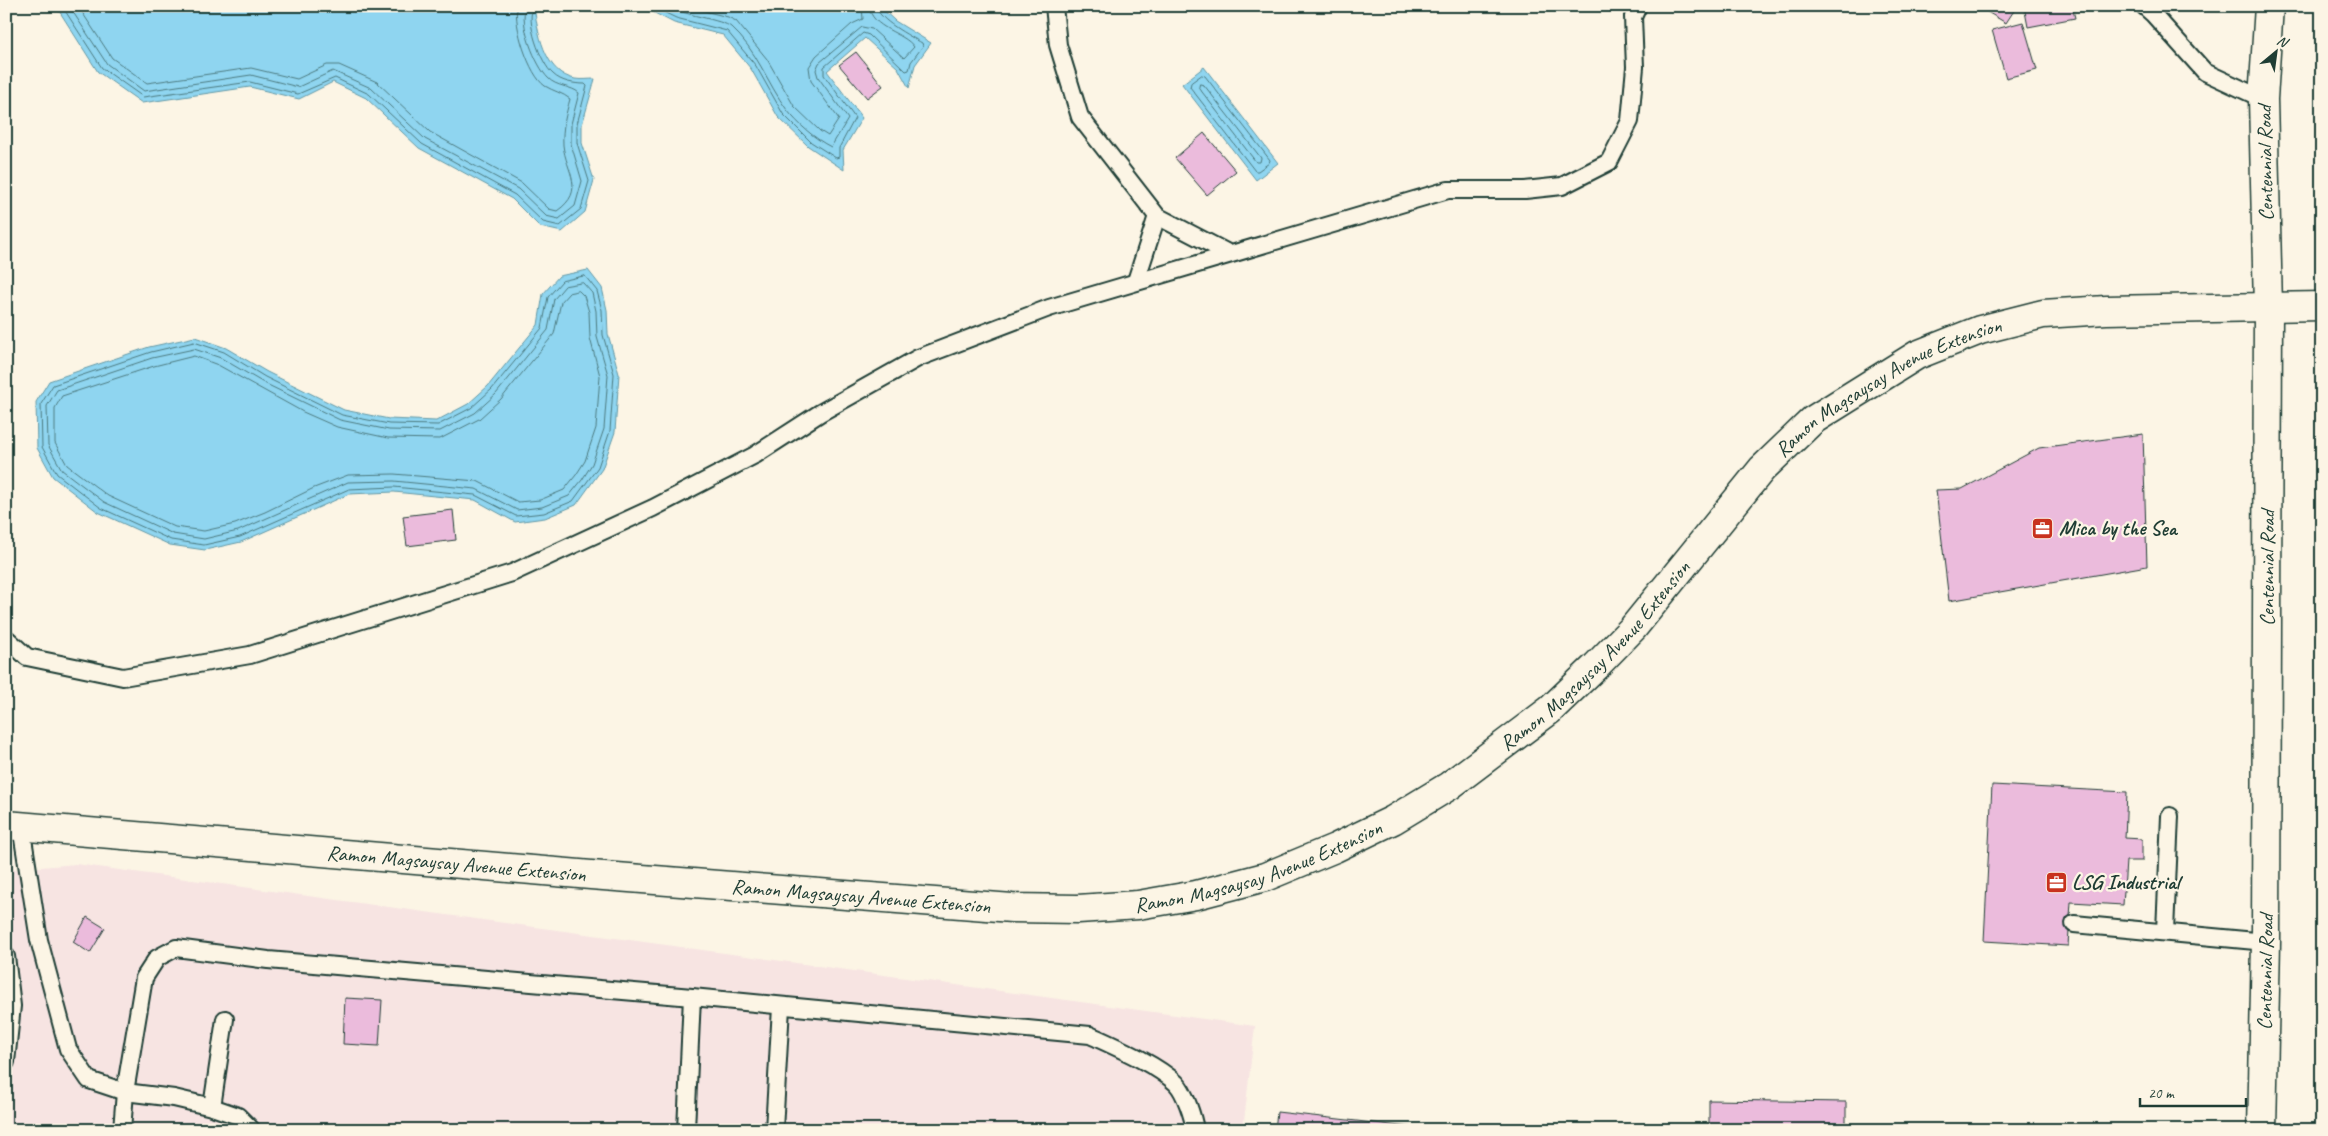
<svg xmlns="http://www.w3.org/2000/svg" width="2328" height="1136" viewBox="0 0 2328 1136" font-family="Caveat,sans-serif">
<style>
.built{fill:#f7e4e2}
.water{fill:#8fd5f0;stroke:#6298a5}
.lines{fill:none;stroke-linecap:round;stroke-linejoin:round}
.shore{stroke:#4c7a7f;stroke-width:1}
.building{fill:#ebbbdc;stroke:#1f3d34}
.service-casing{stroke:#1f3d34;stroke-width:20}
.minor-casing{stroke:#1f3d34;stroke-width:31}
.tertiary-casing{stroke:#1f3d34;stroke-width:31}
.service{stroke:#fcf5e5;stroke-width:16}
.minor{stroke:#fcf5e5;stroke-width:28}
.tertiary{stroke:#fcf5e5;stroke-width:28}
.labels{text-anchor:middle;dominant-baseline:central;stroke-width:4.5;stroke-linejoin:round;paint-order:stroke}
.street-label{font-size:21px;fill:#1f3d34;stroke:#fcf5e5}
.poi-label{font-size:21px;font-weight:bold;fill:#1f3d34;stroke:#fcf5e5;text-anchor:start}
</style>
<rect width="100%" height="100%" fill="#fcf5e5"/>
<filter id="ink" filterUnits="userSpaceOnUse"><feTurbulence type="fractalNoise" baseFrequency=".02" numOctaves="2"/><feDisplacementMap in="SourceGraphic" scale="10" xChannelSelector="R" yChannelSelector="G"/><feConvolveMatrix kernelMatrix="1 2 1 2 8 2 1 2 1" color-interpolation-filters="sRGB"/></filter>
<g filter="url(#ink)">
<path class="built" d="M76,864L1255,1026L1243,1130H6V870Z"/>
<g class="water">
<path d="M56,6H540L535,13C539,38 546,73 575,79C581,80 589,79 595,79L582,125V143L594,180L585,212L562,232L540,227L512,199L419,148L366,98L333,82L299,99L250,87L142,103L98,72Z"/>
<path d="M641,6H879L895,21L931,43L915,65L909,88L898,68L865,38L827,71L862,118L843,150L844,170L808,146L778,117L751,69L723,35L674,23Z"/>
<path d="M1204,67L1278,163L1256,180L1182,84Z"/>
<path d="M588,270L602,288L607,310L608,334L619,374L615,432L602,469L576,505L545,518L515,522L475,500L394,492L349,494L241,542L205,550L170,545L98,512L53,477L37,448L36,402L49,381L149,347L195,337L226,348L267,372L344,410L389,419L436,421L468,404L488,386L538,325L543,294L559,276Z"/>
</g>
<g class="lines">
<g class="shore">
<path d="M62,6L102,68L143,97L250,82L298,94L335,78L369,94L422,144L515,195L543,222L560,226L581,209L589,181L577,143V124L587,86L585,84C575,84 561,82 553,74C541,64 524,19 534,6"/>
<path d="M69,6L107,64L144,91L251,75L298,87L333,71L371,88L425,139L518,189L546,216L559,219L575,206L582,181L571,144V124L579,93C572,86 556,87 548,78C536,66 518,23 526,6"/>
<path d="M78,6L112,58L147,83L251,68L297,79L327,65H339L377,82L430,132L522,183L549,209L557,211C587,190 566,172 563,145C562,128 566,114 570,99C563,93 553,91 545,86C529,75 513,25 517,6"/>
<path d="M651,6L676,18L727,31L756,66L783,114L811,142L836,158L839,157V148L855,118L824,75V67L863,33L869,35L906,71L909,70L911,62L923,46L922,43C910,36 878,20 876,6"/>
<path d="M665,6C680,14 723,20 731,27C757,50 767,83 787,110C798,124 815,139 831,147L848,119L818,77L816,70L819,63L862,27L872,29L904,58L914,47C904,32 871,29 869,6"/>
<path d="M684,6L728,17L736,21L767,59L794,106L820,131L828,136L839,119L811,81L809,67L816,56L852,24L863,19L862,6"/>
<path d="M1202,75L1205,76L1270,160L1269,163L1258,171H1255L1190,87L1191,83Z"/>
<path d="M1200,84L1204,85L1261,158L1260,162H1256L1199,88Z"/>
<path d="M585,276L597,291L602,310L603,335L614,374L610,431L598,467L573,501L544,513L516,516L475,495L394,487L349,489L240,537L204,545L171,540L101,508L57,474L42,447L41,404L53,385L151,352L194,342L224,352L265,377L342,415L389,424L438,425L471,408L492,389L542,328L548,297L562,281Z"/>
<path d="M583,283L592,293L596,311L597,337L608,375L604,429L592,464L582,480L569,496L542,507L517,510L476,489L394,481L348,482L238,531L204,539L173,534L104,502L62,470L48,445L47,406L57,390L152,358L194,349L221,358L262,382L340,420L389,430L440,431L475,413L496,394L548,330L554,299L565,286Z"/>
<path d="M579,291L584,296L589,312L590,338L600,376L596,428L585,461L576,475L564,490L540,500L518,502L477,481L394,474L348,475L314,488L265,512L235,524L204,531L175,527L108,496L67,465L55,443V408L62,396L154,366L194,356L218,365L303,412L337,427L388,438L440,439L479,419L501,399L554,334L561,302L569,293Z"/>
</g>
</g>
<g class="building">
<path d="M1986,6H2017L2006,23L1984,10Z"/>
<path d="M2024,6H2072L2075,18L2028,27Z"/>
<path d="M2023,22L2037,70L2006,78L1992,30Z"/>
<path d="M856,52L883,86L867,98L839,65Z"/>
<path d="M1204,133L1236,171L1207,195L1175,158Z"/>
<path d="M2143,434L2147,566L1949,601L1936,490L1962,489L2039,448Z"/>
<path d="M453,510L456,540L407,546L403,516Z"/>
<path d="M1992,785L2127,792L2125,838L2142,839V861H2126L2123,905L2071,902L2068,946L1984,941Z"/>
<path d="M87,917L105,928L90,953L73,942Z"/>
<path d="M345,998L382,1000L379,1046L343,1044Z"/>
<path d="M1709,1100L1846,1102V1130H1709Z"/>
<path d="M1277,1112L1436,1130H1275Z"/>
</g>
<g class="lines">
<defs>
<g id="service">
<path d="M1054,6L1058,45L1080,117L1157,216L1230,254"/>
<path d="M2144,6L2153,14L2205,72L2263,99"/>
<path d="M1136,281L1157,216"/>
<path d="M6,638L27,657L123,677L250,655L512,573L653,508L755,455L820,413L918,358L1049,308L1448,190H1525L1562,186L1609,162L1630,121L1635,67L1633,17L1638,6"/>
<path d="M21,826L39,940L68,1049L89,1080L125,1092L174,1098L212,1107L238,1116L252,1130"/>
<path d="M2074,924L2266,942"/>
<path d="M2165,931L2170,816"/>
<path d="M6,956L12,1006L6,1062"/>
<path d="M212,1107L225,1019"/>
<path d="M122,1130L125,1092L144,978L157,958L176,948L268,960L692,997L1090,1035C1116,1047 1156,1064 1176,1083C1185,1092 1193,1117 1195,1130"/>
<path d="M686,1130L692,997"/>
<path d="M774,1130L781,1007"/>
</g>
<g id="minor">
<path id="s1" d="M6,825L591,875L1012,908L1078,909L1138,905L1196,895L1265,877L1335,848L1393,820L1449,786L1550,710L1596,666L1633,628L1762,469L1813,420L1917,355L1980,330L2043,314L2106,310L2322,306"/>
</g>
<g id="tertiary">
<path id="s2" d="M2262,1130L2266,942L2268,307L2263,99L2269,6"/>
</g>
</defs>
<use href="#service" class="service-casing"/>
<use href="#minor" class="minor-casing"/>
<use href="#tertiary" class="tertiary-casing"/>
<use href="#service" class="service"/>
<use href="#minor" class="minor"/>
<use href="#tertiary" class="tertiary"/>
</g>
</g>
<defs>
<symbol id="office-square" viewBox="-11 -11 22 22"><rect x="-9" y="-9" width="18" height="18" rx="4" fill="#c8321e" stroke="#fcf5e5"/><path d="M-6-3h4V-5.5h4V-3h4V5H-6ZM-1-4.5V-3h2v-1.5ZM-6 0V1H6V0Z" fill="#fff"/></symbol>
</defs>
<g fill-rule="evenodd">
<use href="#office-square" x="2030" y="516" width="25" height="25"/>
<use href="#office-square" x="2044" y="870" width="25" height="25"/>
</g>
<g class="labels">
<g class="street-label">
<text transform="translate(2265 163) rotate(-91)">Centennial Road</text>
<text stroke="none"><textPath href="#s1" startOffset="2072">Ramon Magsaysay Avenue Extension</textPath></text>
<text stroke="none"><textPath href="#s2" startOffset="562">Centennial Road</textPath></text>
<text stroke="none"><textPath href="#s1" startOffset="1668">Ramon Magsaysay Avenue Extension</textPath></text>
<text stroke="none"><textPath href="#s1" startOffset="1262">Ramon Magsaysay Avenue Extension</textPath></text>
<text stroke="none"><textPath href="#s1" startOffset="452">Ramon Magsaysay Avenue Extension</textPath></text>
<text stroke="none"><textPath href="#s1" startOffset="858">Ramon Magsaysay Avenue Extension</textPath></text>
<text stroke="none"><textPath href="#s2" startOffset="158">Centennial Road</textPath></text>
</g>
<g class="poi-label">
<text x="2059" y="528">Mica by the Sea</text>
<text x="2072" y="882">LSG Industrial</text>
</g>
</g>
<rect width="2328" height="1136" fill="none" stroke="#fcf5e5" stroke-width="25"/>
<rect x="12" y="12" width="2303" height="1111" fill="none" stroke="#1f3d34" stroke-width="2" filter="url(#ink)"/>
<g transform="translate(2276 52) rotate(29)" stroke="#fcf5e5" stroke-width="4" paint-order="stroke">
<path d="M0-4L9 19L0 12L-9 19Z" fill="#1f3d34"/>
<text y="-8" font-size="14" font-weight="bold" text-anchor="middle" fill="#1f3d34">N</text>
</g>
<path d="M2140 1098v8h106v-8" fill="none" stroke="#1f3d34" stroke-width="2.5"/>
<text x="2148" y="1098" font-size="15" fill="#1f3d34" stroke="#fcf5e5" stroke-width="4" paint-order="stroke">20 m</text>
</svg>
